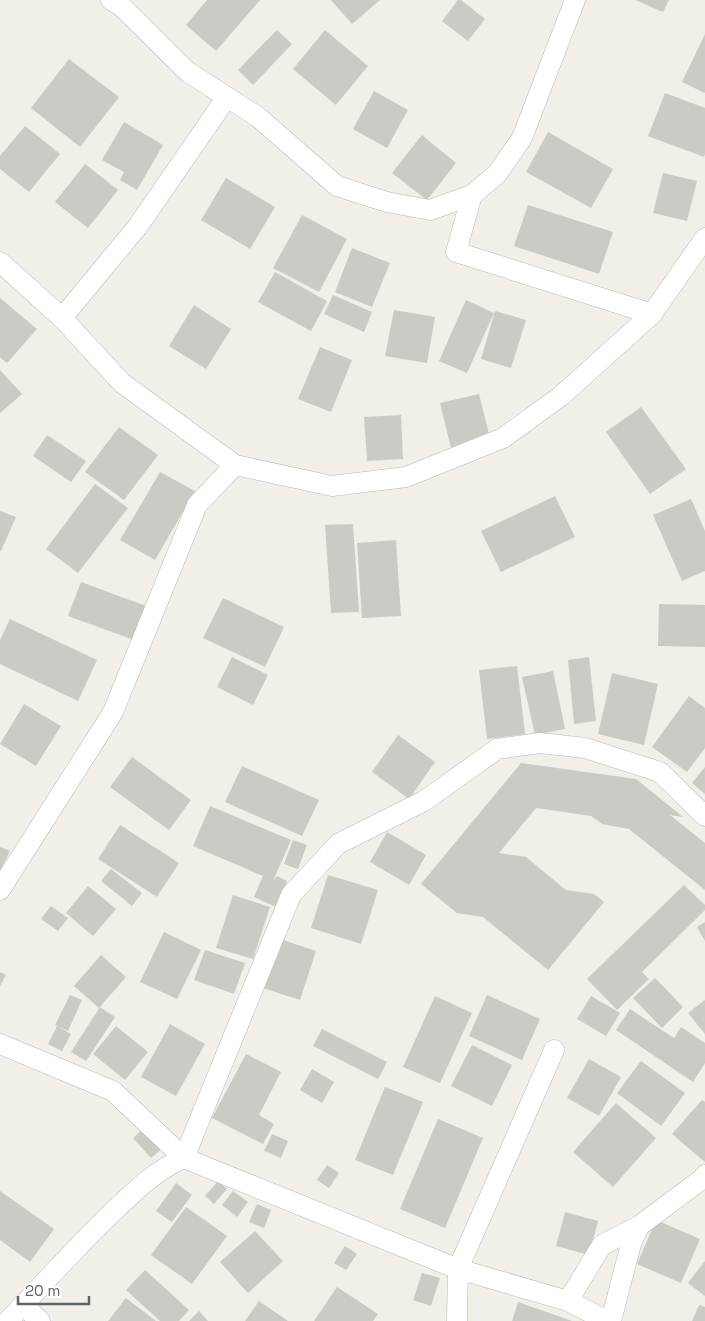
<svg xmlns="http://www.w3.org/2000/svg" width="705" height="1321" viewBox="0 0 705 1321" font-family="'Space Grotesk',sans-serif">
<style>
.building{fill:#cccac5}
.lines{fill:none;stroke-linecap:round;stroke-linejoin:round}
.street-casing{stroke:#b5b8bc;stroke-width:21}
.street{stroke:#fff;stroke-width:20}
</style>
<rect width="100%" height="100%" fill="#f1efe8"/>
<g class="building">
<path d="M207,0H260L216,51L186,25Z"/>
<path d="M331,0H380L352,24Z"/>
<path d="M458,0H461L485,19L468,41L442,21Z"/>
<path d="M635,0H669L663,12Z"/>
<path d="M277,30L292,44L253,85L238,70Z"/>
<path d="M325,30L368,66L336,105L293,69Z"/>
<path d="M705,34V93L682,82Z"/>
<path d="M69,59L119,97L80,147L31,108Z"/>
<path d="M374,91L408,110L387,148L353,129Z"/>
<path d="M665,93L705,108V154L704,157L648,136Z"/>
<path d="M124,122L163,145L137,190L120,180L124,172L102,160Z"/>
<path d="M25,126L60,154L29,192L0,169V156Z"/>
<path d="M548,132L613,169L591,208L526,172Z"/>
<path d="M422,135L456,163L427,200L392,173Z"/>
<path d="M85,164L118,190L88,228L55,202Z"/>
<path d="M663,173L697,181L687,221L653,213Z"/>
<path d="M226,178L275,207L250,249L201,220Z"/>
<path d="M528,205L613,232L599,274L514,246Z"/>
<path d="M302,215L347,239L319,292L273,268Z"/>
<path d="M352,248L390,263L372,307L335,292Z"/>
<path d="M275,272L327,301L311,331L258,302Z"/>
<path d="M333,295L372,312L364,332L324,314Z"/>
<path d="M0,298L37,329L7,363L0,357Z"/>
<path d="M466,300L494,313L467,373L439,361Z"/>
<path d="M194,305L231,329L206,369L169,346Z"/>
<path d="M394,310L435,317L427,363L385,356Z"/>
<path d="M495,311L526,320L511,368L481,359Z"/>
<path d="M320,347L352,360L331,412L298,399Z"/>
<path d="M0,370L22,394L0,413Z"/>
<path d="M479,394L490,438L451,448L440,403Z"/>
<path d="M641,407L686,469L650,494L606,432Z"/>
<path d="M401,415L403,459L367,461L364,417Z"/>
<path d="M119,427L158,455L124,500L85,472Z"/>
<path d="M47,435L86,461L71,482L33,456Z"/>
<path d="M160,472L195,491L155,560L120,540Z"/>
<path d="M95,484L128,508L78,573L46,549Z"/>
<path d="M555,496L575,537L501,572L481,531Z"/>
<path d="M691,499L705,531V571L682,581L653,515Z"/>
<path d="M0,511L16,517L1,551H0Z"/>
<path d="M353,524L359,612L331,613L325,525Z"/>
<path d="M396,540L401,616L362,618L357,543Z"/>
<path d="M81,582L146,606L134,640L68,616Z"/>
<path d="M223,598L284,627L265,667L203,638Z"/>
<path d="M659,604L705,605V647L658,646Z"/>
<path d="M10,619L97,660L78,701L0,664V640Z"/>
<path d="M232,657L268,675L253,705L217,687Z"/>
<path d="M589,657L596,721L574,724L568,660Z"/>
<path d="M517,666L525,734L487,739L479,670Z"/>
<path d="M553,671L565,729L535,735L522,677Z"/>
<path d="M612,673L658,684L644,745L598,734Z"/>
<path d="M689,696L705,708V748L687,772L652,747Z"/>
<path d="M24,704L61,726L36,766L0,744Z"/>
<path d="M398,735L435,762L409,799L372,772Z"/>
<path d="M132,757L191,800L169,830L110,787Z"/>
<path d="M521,763L636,779L683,817L670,815L705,843V890L629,829L602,824L591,816L536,808L499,853L526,857L566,890L594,894L604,902L548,970L483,917L457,913L421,884Z"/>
<path d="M242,766L319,800L302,836L225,802Z"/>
<path d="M705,767V794L692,783Z"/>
<path d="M210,806L291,840L273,881L277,876L287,881L276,907L254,897L263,876L193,846Z"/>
<path d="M120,825L179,863L157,897L98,859Z"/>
<path d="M387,832L426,855L409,885L370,862Z"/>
<path d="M293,840L307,845L298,869L284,864Z"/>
<path d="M0,847L10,851L0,871Z"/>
<path d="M111,869L142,893L132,906L101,881Z"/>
<path d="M328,875L378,890L361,944L311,928Z"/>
<path d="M684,885L705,905V910L642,972L649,979L617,1010L587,979Z"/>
<path d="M88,886L116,909L93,936L66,913Z"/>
<path d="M233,895L270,907L253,959L216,948Z"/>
<path d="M51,906L68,918L58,931L41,919Z"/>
<path d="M705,922V941L697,927Z"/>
<path d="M164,932L201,950L177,999L140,982Z"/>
<path d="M277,938L316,951L300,1000L260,987Z"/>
<path d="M205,950L245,963L234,994L194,980Z"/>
<path d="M101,955L126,977L99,1008L74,986Z"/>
<path d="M0,972L6,975L0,986Z"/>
<path d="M655,978L683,1007L662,1028L633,998Z"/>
<path d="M70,995L82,1000L68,1031L55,1025Z"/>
<path d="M487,995L540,1019L522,1060L469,1036Z"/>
<path d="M435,996L472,1013L440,1083L403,1067Z"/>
<path d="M591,996L620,1013L606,1036L577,1019Z"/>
<path d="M705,1000V1034L688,1013Z"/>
<path d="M100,1007L115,1017L86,1061L71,1052Z"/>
<path d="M630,1009L674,1038L681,1027L705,1043V1063L693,1082L616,1030Z"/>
<path d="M170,1024L205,1044L176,1096L141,1077Z"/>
<path d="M57,1026L71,1034L62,1051L48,1044Z"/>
<path d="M116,1026L148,1052L125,1080L93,1054Z"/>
<path d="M322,1029L387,1062L378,1079L313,1046Z"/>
<path d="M472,1045L512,1065L492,1106L451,1086Z"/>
<path d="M246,1054L281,1072L259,1115L274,1124L263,1144L212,1118Z"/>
<path d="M589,1059L621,1077L599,1116L567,1098Z"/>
<path d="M641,1061L685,1093L661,1126L617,1093Z"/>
<path d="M312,1069L334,1082L322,1103L300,1090Z"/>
<path d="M385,1087L423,1102L393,1175L355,1160Z"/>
<path d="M702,1100L705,1102V1162L672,1134Z"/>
<path d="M616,1103L656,1138L613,1187L573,1152Z"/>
<path d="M438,1119L483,1138L445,1228L400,1209Z"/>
<path d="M145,1127L163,1148L151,1158L133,1138Z"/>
<path d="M272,1134L288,1141L281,1158L264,1151Z"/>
<path d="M327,1165L339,1173L329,1188L317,1180Z"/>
<path d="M218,1181L227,1189L214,1204L205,1196Z"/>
<path d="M176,1183L192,1195L172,1222L156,1211Z"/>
<path d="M0,1191L54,1229L30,1262L0,1240Z"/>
<path d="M233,1191L248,1202L237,1217L222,1205Z"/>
<path d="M257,1204L271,1210L264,1228L249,1222Z"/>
<path d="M186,1207L227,1236L192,1284L151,1255Z"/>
<path d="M565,1212L598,1221L589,1255L556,1246Z"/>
<path d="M656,1220L700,1239L681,1283L637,1264Z"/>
<path d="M255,1231L283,1261L248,1293L220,1262Z"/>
<path d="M345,1246L357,1254L346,1270L334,1263Z"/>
<path d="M705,1261V1296L688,1283Z"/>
<path d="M145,1270L189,1310L179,1321H160L126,1290Z"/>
<path d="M422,1273L440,1278L431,1306L413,1300Z"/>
<path d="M337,1287L378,1314L373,1321H314Z"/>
<path d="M126,1298L156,1321H108Z"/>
<path d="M259,1301L288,1321H245Z"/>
<path d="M518,1302L572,1321H512Z"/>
<path d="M699,1305L705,1307V1321H692Z"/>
<path d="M199,1311L208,1321H189Z"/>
</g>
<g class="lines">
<defs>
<g id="street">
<path d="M111,0L121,6L188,72L258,117L337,186L387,202L430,210L472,195L497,174L522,138L575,0"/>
<path d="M472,195L456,252L652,314"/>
<path d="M0,262L62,318L122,383L235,465L332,486L406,477L503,438L561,396L652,314L705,238"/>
<path d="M62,318L138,226L227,97"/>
<path d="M0,890L113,712L197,505L235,465"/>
<path d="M0,1044L113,1091L184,1158L458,1269L568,1301L607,1321"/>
<path d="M568,1301L602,1245L639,1226L702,1179L705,1175"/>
<path d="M23,1305L40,1321"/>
<path d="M8,1321C44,1283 79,1244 117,1208C137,1189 159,1168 184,1158L291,895L338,844L424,801L497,749L540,743L585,748L660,772L705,816"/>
<path d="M457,1321L458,1269L554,1050"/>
<path d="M611,1321L631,1244L639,1226"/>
</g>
</defs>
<use href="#street" class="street-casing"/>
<use href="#street" class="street"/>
</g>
<path d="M18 1296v8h71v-8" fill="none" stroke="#5f6368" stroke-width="2.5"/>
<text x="25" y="1296" font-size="15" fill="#5f6368" stroke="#ffffff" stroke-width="4" paint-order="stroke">20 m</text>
</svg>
